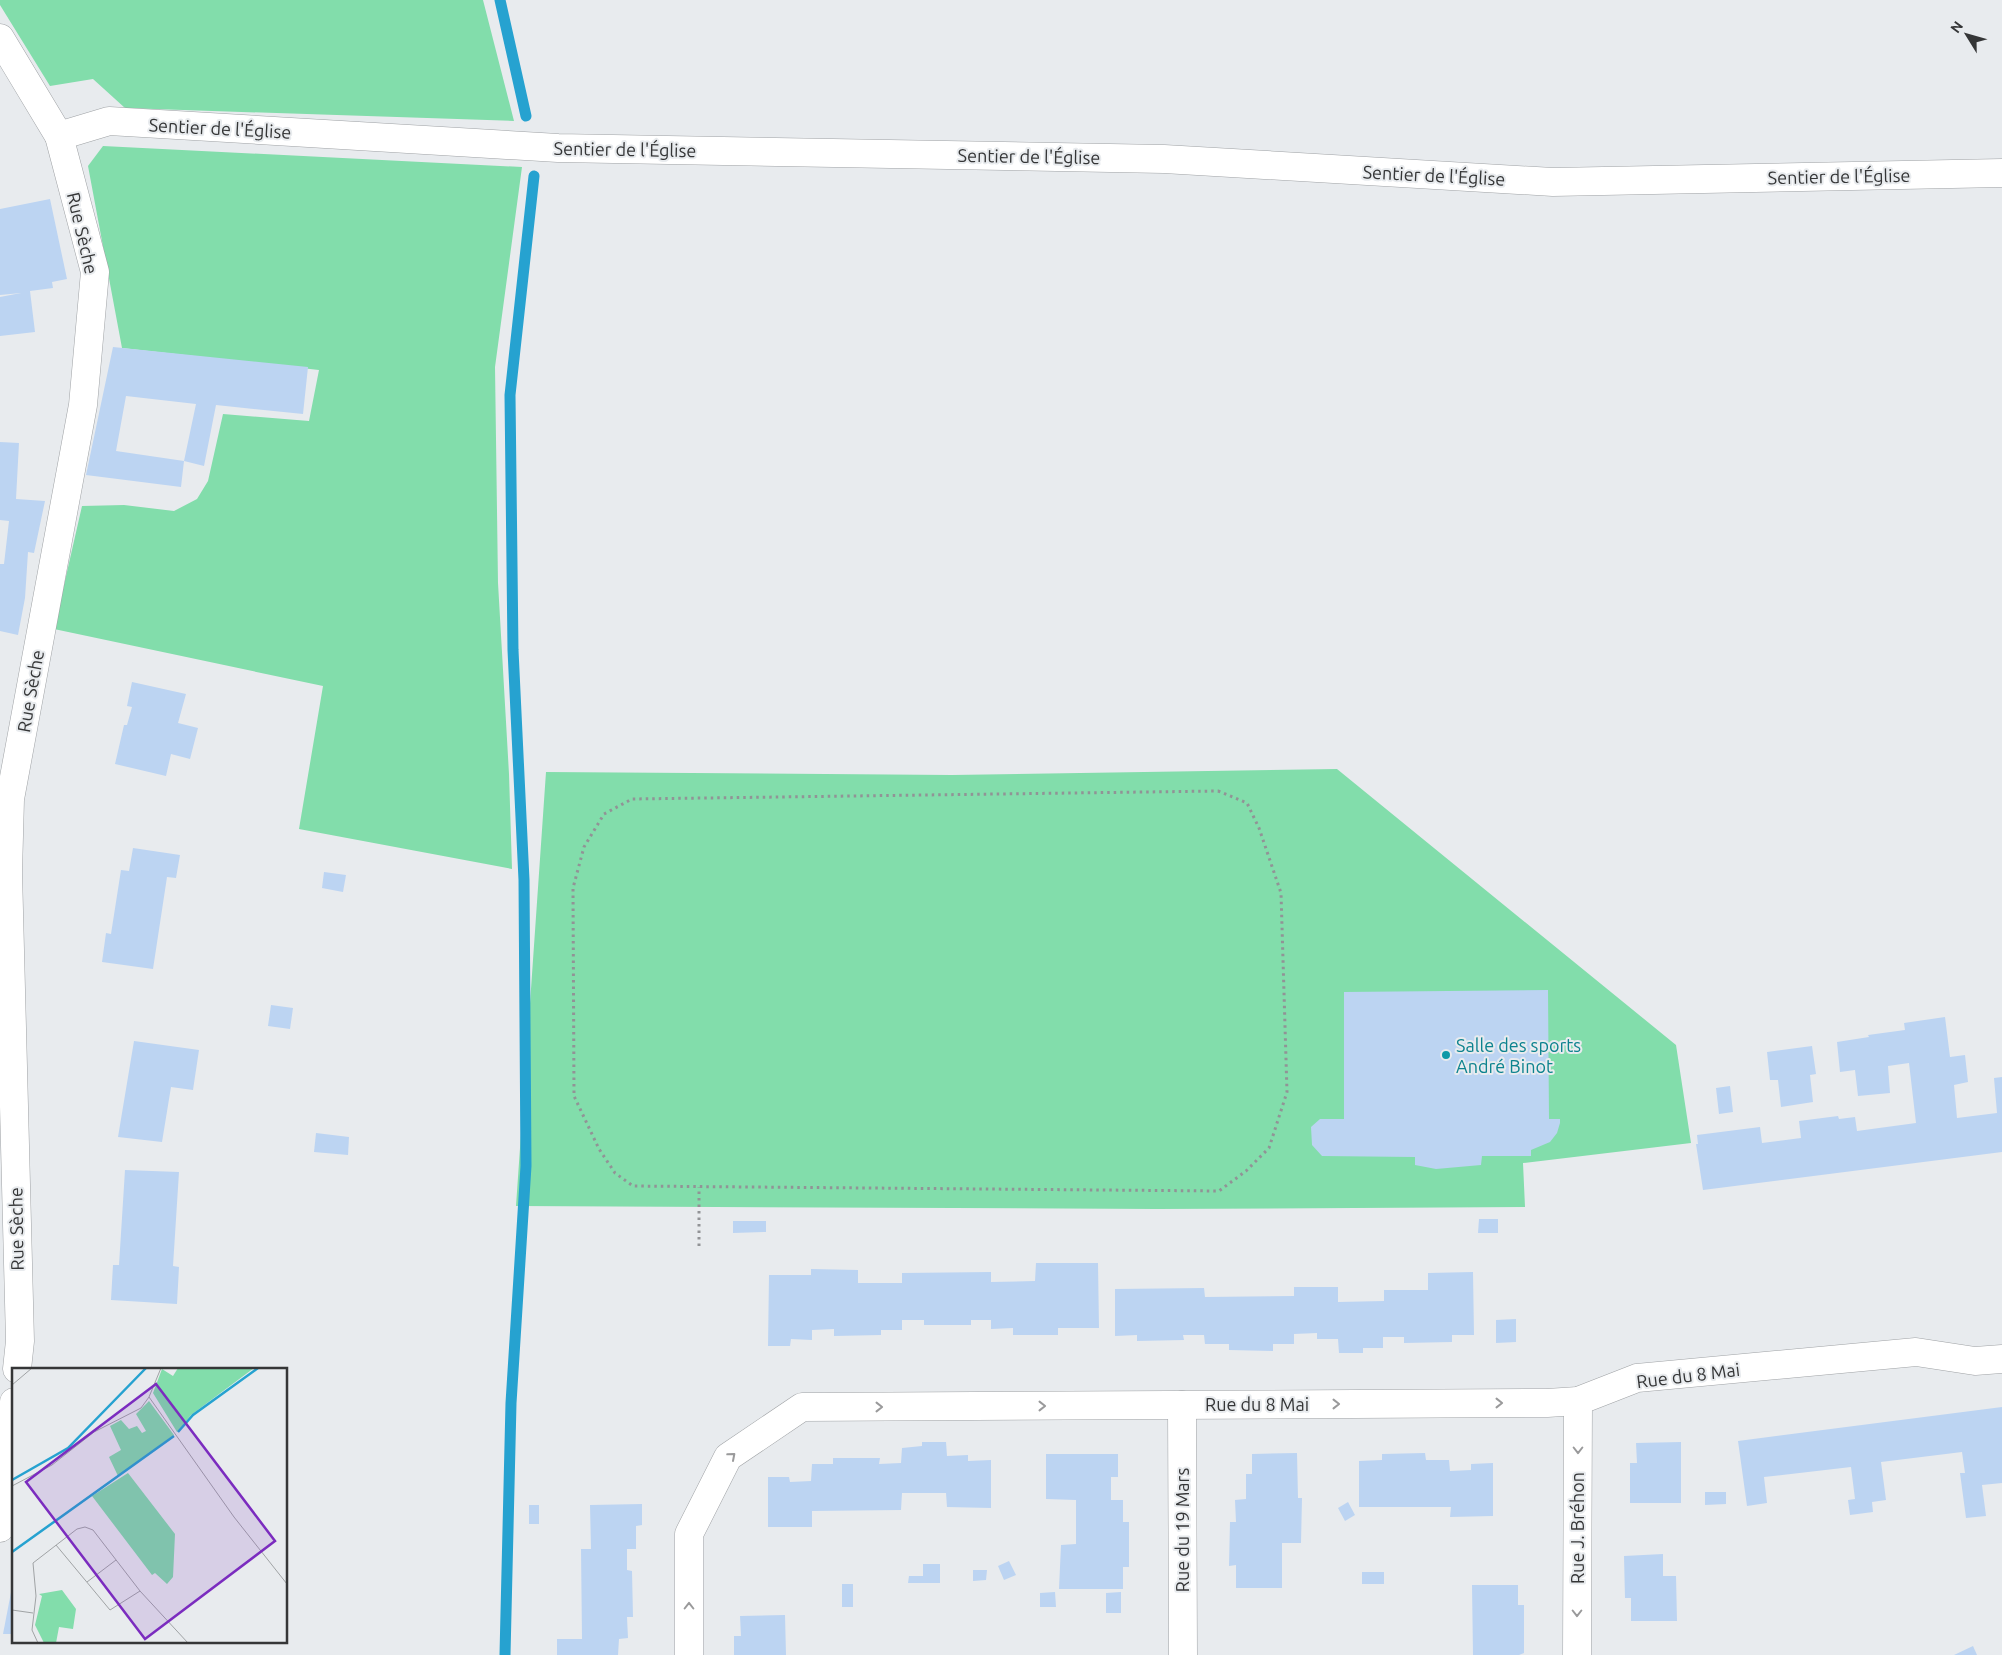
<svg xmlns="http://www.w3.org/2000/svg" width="2002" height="1655" viewBox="0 0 2002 1655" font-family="Ubuntu,sans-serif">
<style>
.green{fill:#82ddab}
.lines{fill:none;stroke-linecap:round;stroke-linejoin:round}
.stream{stroke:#26a2d0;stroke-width:11}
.building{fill:#bcd4f2;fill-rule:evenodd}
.street-casing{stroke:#9fa2a5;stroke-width:29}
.path{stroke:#919396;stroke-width:3;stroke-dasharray:2.5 4;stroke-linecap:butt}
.street{stroke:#fff;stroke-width:28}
.oneway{stroke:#9a9a9b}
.culture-dot{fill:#0f9aa8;stroke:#e8ebee;stroke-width:2}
.labels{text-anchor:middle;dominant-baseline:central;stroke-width:4;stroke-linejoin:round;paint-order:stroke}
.street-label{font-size:18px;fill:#353637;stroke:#e8ebee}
.culture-label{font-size:18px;fill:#0d838f;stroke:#e8ebee;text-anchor:start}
.inset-river{fill:none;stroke:#26a2d0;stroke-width:2.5}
.inset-road{fill:none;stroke:#a0a3a5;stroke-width:1}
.view{fill:#7b2cbf;fill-opacity:0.15;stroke:#7b2cbf;stroke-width:2.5}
.inset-edge{fill:none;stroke:#353637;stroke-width:2.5}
</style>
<rect width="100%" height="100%" fill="#e8ebee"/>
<g class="green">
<path d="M0,0H483L514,121L125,108L93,79L50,86L0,5Z"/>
<path d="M103,146L522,167L495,367L498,583L509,774L512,869L299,829L323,686L54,629L82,506L124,505L174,511L197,499L208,481L223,414L309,421L319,370L122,348L88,166Z"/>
<path d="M1337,769L1676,1045L1691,1143L1523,1163L1525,1207L1157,1209L516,1206L546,772L952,775Z"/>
</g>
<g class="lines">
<g class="stream">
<path d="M500,0L526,116"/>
<path d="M505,1655L511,1403L526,1166L524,880L513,650L510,395L534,176"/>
</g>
</g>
<g class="building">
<path d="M50,199L67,279L52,282L53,288L30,291L35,332L0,336V297L21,293L0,295V209Z"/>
<path d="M113,347L308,367L303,414L216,405L204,466L184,461L181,487L86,475ZM126,396L196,404L184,461L116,451Z"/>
<path d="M0,442L19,443L16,499L45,501L34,553L28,552L25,598L18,635L0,631V564H4L9,521L0,520Z"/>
<path d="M132,682L186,694L178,723L198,728L190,759L171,754L166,776L115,764L124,725H127L132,707L127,706Z"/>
<path d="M133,848L180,855L176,878L167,877L153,969L102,962L106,933L111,934L121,870L129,871Z"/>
<path d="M324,872L346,875L343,892L322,888Z"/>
<path d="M1548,990L1549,1119H1560V1123L1557,1133L1550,1142L1531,1150V1156H1482L1481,1165L1436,1169L1415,1165V1157L1322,1156L1312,1145L1311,1127L1320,1119H1344V992Z"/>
<path d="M271,1005L293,1008L290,1029L268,1026Z"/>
<path d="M1945,1017L1950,1057L1965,1055L1968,1082L1954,1085L1957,1118L1997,1113L1994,1078L2002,1077V1152L1703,1190L1696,1144H1698L1697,1135L1760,1127L1762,1143L1801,1138L1799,1121L1838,1116L1839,1119L1855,1117L1857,1131L1916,1123L1909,1063L1888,1066L1890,1093L1858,1096L1855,1070L1840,1072L1837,1042L1869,1037L1868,1035L1905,1030L1904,1023Z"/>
<path d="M134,1041L199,1050L193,1090L171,1087L162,1142L118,1137Z"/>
<path d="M1812,1046L1816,1074L1810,1075L1813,1102L1781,1107L1778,1080H1770L1767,1052Z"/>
<path d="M1730,1086L1733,1112L1719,1114L1716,1088Z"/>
<path d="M316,1133L349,1137L348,1155L314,1152Z"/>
<path d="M125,1170L179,1172L173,1266L179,1267L177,1304L111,1300L113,1265H119Z"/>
<path d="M1479,1219H1498V1233H1478Z"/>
<path d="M733,1221H766V1232L733,1233Z"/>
<path d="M1036,1263H1098L1099,1328H1058V1335H1013V1328L991,1329V1320H971V1325H924V1320H902V1330H881V1335L834,1336V1329L812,1330V1340L791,1339L790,1346H768L769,1275H811V1269L858,1270V1283H902V1273L991,1272V1282L1035,1281Z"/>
<path d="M1473,1272L1474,1335H1452V1342L1404,1343V1337H1383V1348H1363V1353H1339L1338,1339H1317V1333L1294,1334V1344H1273V1351L1229,1350V1344H1205L1204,1335H1183L1184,1340L1137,1341V1335L1115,1336V1289L1204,1288L1205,1297L1294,1296V1287H1338V1302L1384,1301V1290H1428V1273Z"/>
<path d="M1516,1319V1342L1496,1343V1320Z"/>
<path d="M2002,1407V1483L1982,1485L1986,1516L1966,1518L1960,1473H1965L1962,1452L1881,1462L1886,1500L1872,1502L1873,1512L1850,1515L1848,1500L1855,1499L1851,1467L1764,1477L1767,1503L1747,1506L1738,1441Z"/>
<path d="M922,1442H946L947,1456L968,1455V1461L991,1460V1508L947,1507L946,1493H902L901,1510L812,1511V1527H768V1477H789L790,1482L811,1481L812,1464H833V1458H880L879,1464L901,1463L902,1448L922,1446Z"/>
<path d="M1681,1442V1503H1630V1463H1637L1636,1443Z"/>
<path d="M1297,1453L1298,1498H1302L1301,1543H1282V1588H1236V1565L1229,1566L1230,1522H1236L1235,1500L1246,1499V1474H1252V1454Z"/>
<path d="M1425,1453L1426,1460H1449L1450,1471L1471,1470V1464L1493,1463V1516L1450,1517L1451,1507H1359V1461L1382,1460V1454Z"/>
<path d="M1046,1454H1118V1477H1111V1500H1123V1522H1129V1567H1123V1589H1059L1061,1545L1076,1544V1500L1046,1499Z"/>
<path d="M1705,1492H1726V1504L1705,1505Z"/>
<path d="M1348,1502L1355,1515L1345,1521L1338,1508Z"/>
<path d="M642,1504V1525L636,1526V1549H627V1570L632,1571L633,1617H627L628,1638L619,1639L618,1655H557V1639H582L581,1549H591L590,1505Z"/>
<rect x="529" y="1505" width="10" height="19"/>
<path d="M1663,1554V1576H1676L1677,1621H1631V1598H1625L1624,1556Z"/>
<path d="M1009,1561L1016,1575L1004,1580L998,1566Z"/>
<path d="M923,1564H940V1583H908L909,1576H923Z"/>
<path d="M973,1570H987L986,1580L973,1581Z"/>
<rect x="1362" y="1572" width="22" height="12"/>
<path d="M13,1582H14V1634H3Z"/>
<rect x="842" y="1584" width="11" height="23"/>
<path d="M1472,1585H1518V1605H1524V1653L1519,1655H1473Z"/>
<path d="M1055,1592L1056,1607H1040V1593Z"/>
<path d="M1121,1592V1613H1106V1593Z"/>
<path d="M785,1615L786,1655H734V1636H741L740,1616Z"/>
<path d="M1973,1646L1977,1655H1954Z"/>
</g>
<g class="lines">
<defs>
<g id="street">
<path d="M0,38L59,136L95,272L83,405L10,799L8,872L20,1341L17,1369"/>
<path d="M59,136L109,121L558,148L1164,159L1553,182L2002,173"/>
<path d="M1182,1405L1183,1655"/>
<path d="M0,1528L14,1402"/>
<path d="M689,1655V1534L728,1457L802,1407L1547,1403L1578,1401L1637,1378L1916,1352L1975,1361L2002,1359"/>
<path d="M1577,1655L1578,1401"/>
</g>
</defs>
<use href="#street" class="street-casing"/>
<g class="path">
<path d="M1218,791L1247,803L1259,828L1281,893L1287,1092L1269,1148L1246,1171L1219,1191L633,1186L615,1173L599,1149L574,1096L573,888L584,847L604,814L632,799Z"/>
<path d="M699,1246V1187"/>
</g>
<use href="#street" class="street"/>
</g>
<defs><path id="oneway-chevron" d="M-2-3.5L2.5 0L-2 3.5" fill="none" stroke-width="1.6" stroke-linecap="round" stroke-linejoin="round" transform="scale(1.25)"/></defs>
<g class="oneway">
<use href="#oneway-chevron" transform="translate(1499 1403)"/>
<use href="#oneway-chevron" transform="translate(1336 1404)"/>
<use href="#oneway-chevron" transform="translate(1042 1406)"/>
<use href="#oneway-chevron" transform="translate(879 1407)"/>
<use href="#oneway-chevron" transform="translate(1578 1450) rotate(90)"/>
<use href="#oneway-chevron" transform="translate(732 1456) rotate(-41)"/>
<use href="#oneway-chevron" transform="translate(689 1606) rotate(-90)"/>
<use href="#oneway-chevron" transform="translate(1577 1613) rotate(90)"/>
</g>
<circle class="culture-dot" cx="1446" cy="1055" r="5"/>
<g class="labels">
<g class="street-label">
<text transform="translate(220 128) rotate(3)">Sentier de l'Église</text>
<text transform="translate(625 149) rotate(1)">Sentier de l'Église</text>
<text transform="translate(1029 156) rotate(1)">Sentier de l'Église</text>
<text transform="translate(1434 175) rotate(3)">Sentier de l'Église</text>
<text transform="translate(1839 176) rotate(-1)">Sentier de l'Église</text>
<text transform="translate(83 233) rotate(77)">Rue Sèche</text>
<text transform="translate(30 691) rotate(-80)">Rue Sèche</text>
<text transform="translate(16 1229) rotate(-91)">Rue Sèche</text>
<text transform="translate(1688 1375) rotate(-7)">Rue du 8 Mai</text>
<text x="1257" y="1404">Rue du 8 Mai</text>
<text transform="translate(1577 1528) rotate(-90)">Rue J. Bréhon</text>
<text transform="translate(1182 1530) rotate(-90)">Rue du 19 Mars</text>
</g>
<g class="culture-label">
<text x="1456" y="1045">Salle des sports<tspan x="1456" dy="21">André Binot</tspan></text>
</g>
</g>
<g transform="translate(12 1368)">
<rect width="275" height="275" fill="#e8ebee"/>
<path d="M166,0H242L179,47L165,64L141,25L150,1L161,8ZM137,33L162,67L106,108L97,89L109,82L98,58L109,52L117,61L125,58L130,65L134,63L124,46ZM116,105L163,166L161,209L155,216L143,205L140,207L80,128ZM50,222L64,241L61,261L47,259L44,275H32L23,257L30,228L27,226Z" fill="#82ddab"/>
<path class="inset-river" d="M166,64L181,47L246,0M0,112L56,80L134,0M0,184L162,68"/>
<path class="inset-road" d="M0,17L20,0M137,29L222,149L275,216M0,118L40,97L82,64L129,40L137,29L149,0M44,177L98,242L128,223M75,214L104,192M0,242L21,245M26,275L20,262L24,228L21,195L65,161L73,159L81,162L128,223L176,275"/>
<path class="view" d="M144,16L263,173L133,271L14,114Z"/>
<rect width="275" height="275" class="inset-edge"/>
</g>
<g transform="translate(1967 35) rotate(307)" stroke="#e8ebee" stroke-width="4" paint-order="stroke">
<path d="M0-4L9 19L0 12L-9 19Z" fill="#353637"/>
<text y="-8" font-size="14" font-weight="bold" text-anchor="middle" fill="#353637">N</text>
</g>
</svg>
